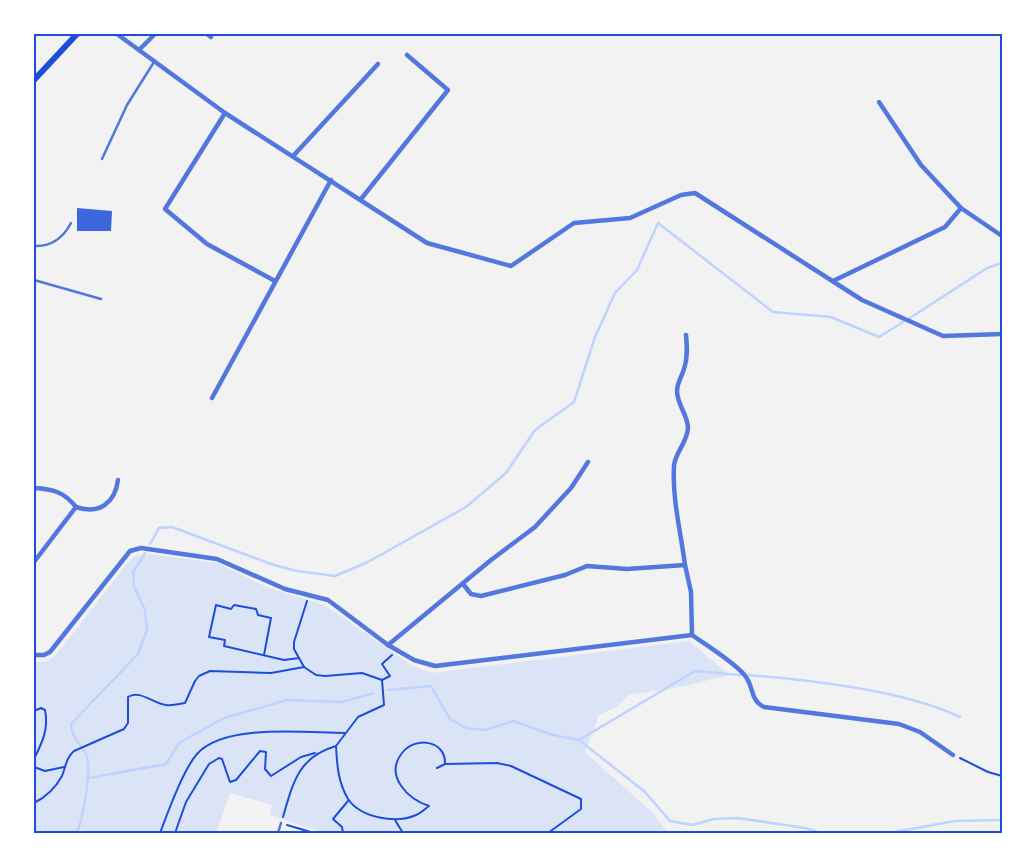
<svg xmlns="http://www.w3.org/2000/svg" width="1036" height="867" viewBox="0 0 1036 867" font-family="Poppins,sans-serif">
<style>
.green{fill:#dbe4f7}
.lines{fill:none;stroke-linecap:round;stroke-linejoin:round}
.stream{stroke:#bfd3fe;stroke-width:2.5}
.building{fill:#3d67dc}
.path{stroke:#1d4ed8;stroke-width:2}
.service{stroke:#5277de;stroke-width:2.5}
.minor{stroke:#5277de;stroke-width:4.5}
.secondary{stroke:#1d4ed8;stroke-width:6}
.neatline{fill:none;stroke:#1d4ed8;stroke-width:2}
</style>
<rect width="100%" height="100%" fill="#f2f2f2"/>
<path class="green" d="M149,554L217,563L269,588L319,603L334,611L411,665L431,673L689,641L729,675L685,686L629,695L616,707L599,715L585,752L653,813L668,833H325L270,815L272,805L230,793L216,833H34V662H46L56,655L129,561L136,555Z"/>
<g class="lines">
<g class="stream">
<path d="M910,318L987,268L1002,263"/>
<path d="M150,544L159,528L172,527L274,565L297,571L335,576L368,562L466,507L506,473L535,430L574,402L595,337L615,293L637,270L658,223L773,312L831,317L879,337L903,322"/>
<path d="M748,675C812,680 904,690 960,717"/>
<path d="M389,690L431,686L450,719L466,728L485,730L513,721L553,735L579,740L645,792L670,821L692,825L714,819L738,818L805,828L821,833"/>
<path d="M579,740L695,671L740,675"/>
<path d="M89,778L166,764L179,743L224,718L287,700L342,702L374,693"/>
<path d="M76,833C83,823 91,770 87,757C84,743 73,745 71,724L138,654L147,630L145,610L134,587L133,572L145,553"/>
<path d="M889,833L955,821L1002,820"/>
</g>
</g>
<path class="building" d="M77,208L112,211L111,231H77Z"/>
<g class="lines">
<g class="path">
<path d="M264,655L271,618L258,615L256,609L234,605L231,609L216,605L209,637L225,640L224,646L284,660L299,658"/>
<path d="M304,667L316,675L325,676L362,673L382,680L384,705L358,717L336,746"/>
<path d="M382,680L390,676L382,664L392,655"/>
<path d="M34,711L41,708L45,710C49,729 42,743 34,759"/>
<path d="M960,758L988,772L1002,776"/>
<path d="M445,764L497,763L511,766L581,799V809L548,833"/>
<path d="M34,767L45,771L64,767"/>
<path d="M34,803C46,797 56,787 62,776C66,766 66,758 74,751L124,729L128,723V697C139,689 154,704 166,705C172,706 179,704 185,703L195,681L199,676L210,671L271,673L304,667L294,649V642L307,601"/>
<path d="M283,817C293,783 298,757 336,746C337,765 338,782 348,799C361,818 396,824 416,815C421,813 425,809 429,806C408,799 384,776 402,753C415,736 446,740 445,764L437,768"/>
<path d="M395,820L403,833"/>
<path d="M287,825L314,833"/>
<path d="M160,833C168,812 183,770 197,754C224,723 306,733 345,733"/>
<path d="M175,833L186,802L209,764L219,758L222,759L230,782L236,780L260,751L266,752L265,769L271,776L301,757L315,753"/>
<path d="M343,833L342,827L333,819L348,801"/>
</g>
<g class="service">
<path d="M102,159L127,105L154,62"/>
<path d="M34,246C52,247 63,238 71,223"/>
<path d="M34,280L101,299"/>
<path d="M278,833L281,823"/>
</g>
<g class="minor">
<path d="M117,34L225,113L427,243L511,266L574,223L630,218L681,195L695,193L862,300L943,336L1002,334"/>
<path d="M207,34L211,37"/>
<path d="M139,50L155,34"/>
<path d="M879,102L921,165L961,208"/>
<path d="M225,113L165,209L207,244L275,281"/>
<path d="M294,155L378,64"/>
<path d="M361,199L448,90L407,55"/>
<path d="M833,281L945,227L961,208L1002,236"/>
<path d="M212,398L331,180"/>
<path d="M34,488C53,489 64,492 76,507C99,515 115,503 118,480"/>
<path d="M34,562L76,507"/>
<path d="M685,565C681,533 672,499 674,466C675,452 688,442 688,427C687,414 677,404 677,391C677,383 682,376 684,369C688,358 687,346 686,335"/>
<path d="M463,584L471,594L481,596L565,575L587,566L627,569L685,565L691,592L692,635"/>
<path d="M388,645L491,560L535,527L571,488L588,462"/>
<path d="M34,655H44L50,652L130,551L141,548L217,559L285,589L328,600L388,645L414,660L435,666L692,635C706,645 737,664 746,677C754,688 750,700 764,707L899,724L920,732L953,755"/>
</g>
<path class="secondary" d="M34,80L77,34"/>
</g>
<rect width="1036" height="867" fill="none" stroke="#ffffff" stroke-width="70"/>
<rect x="35" y="35" width="966" height="797" class="neatline"/>
</svg>
